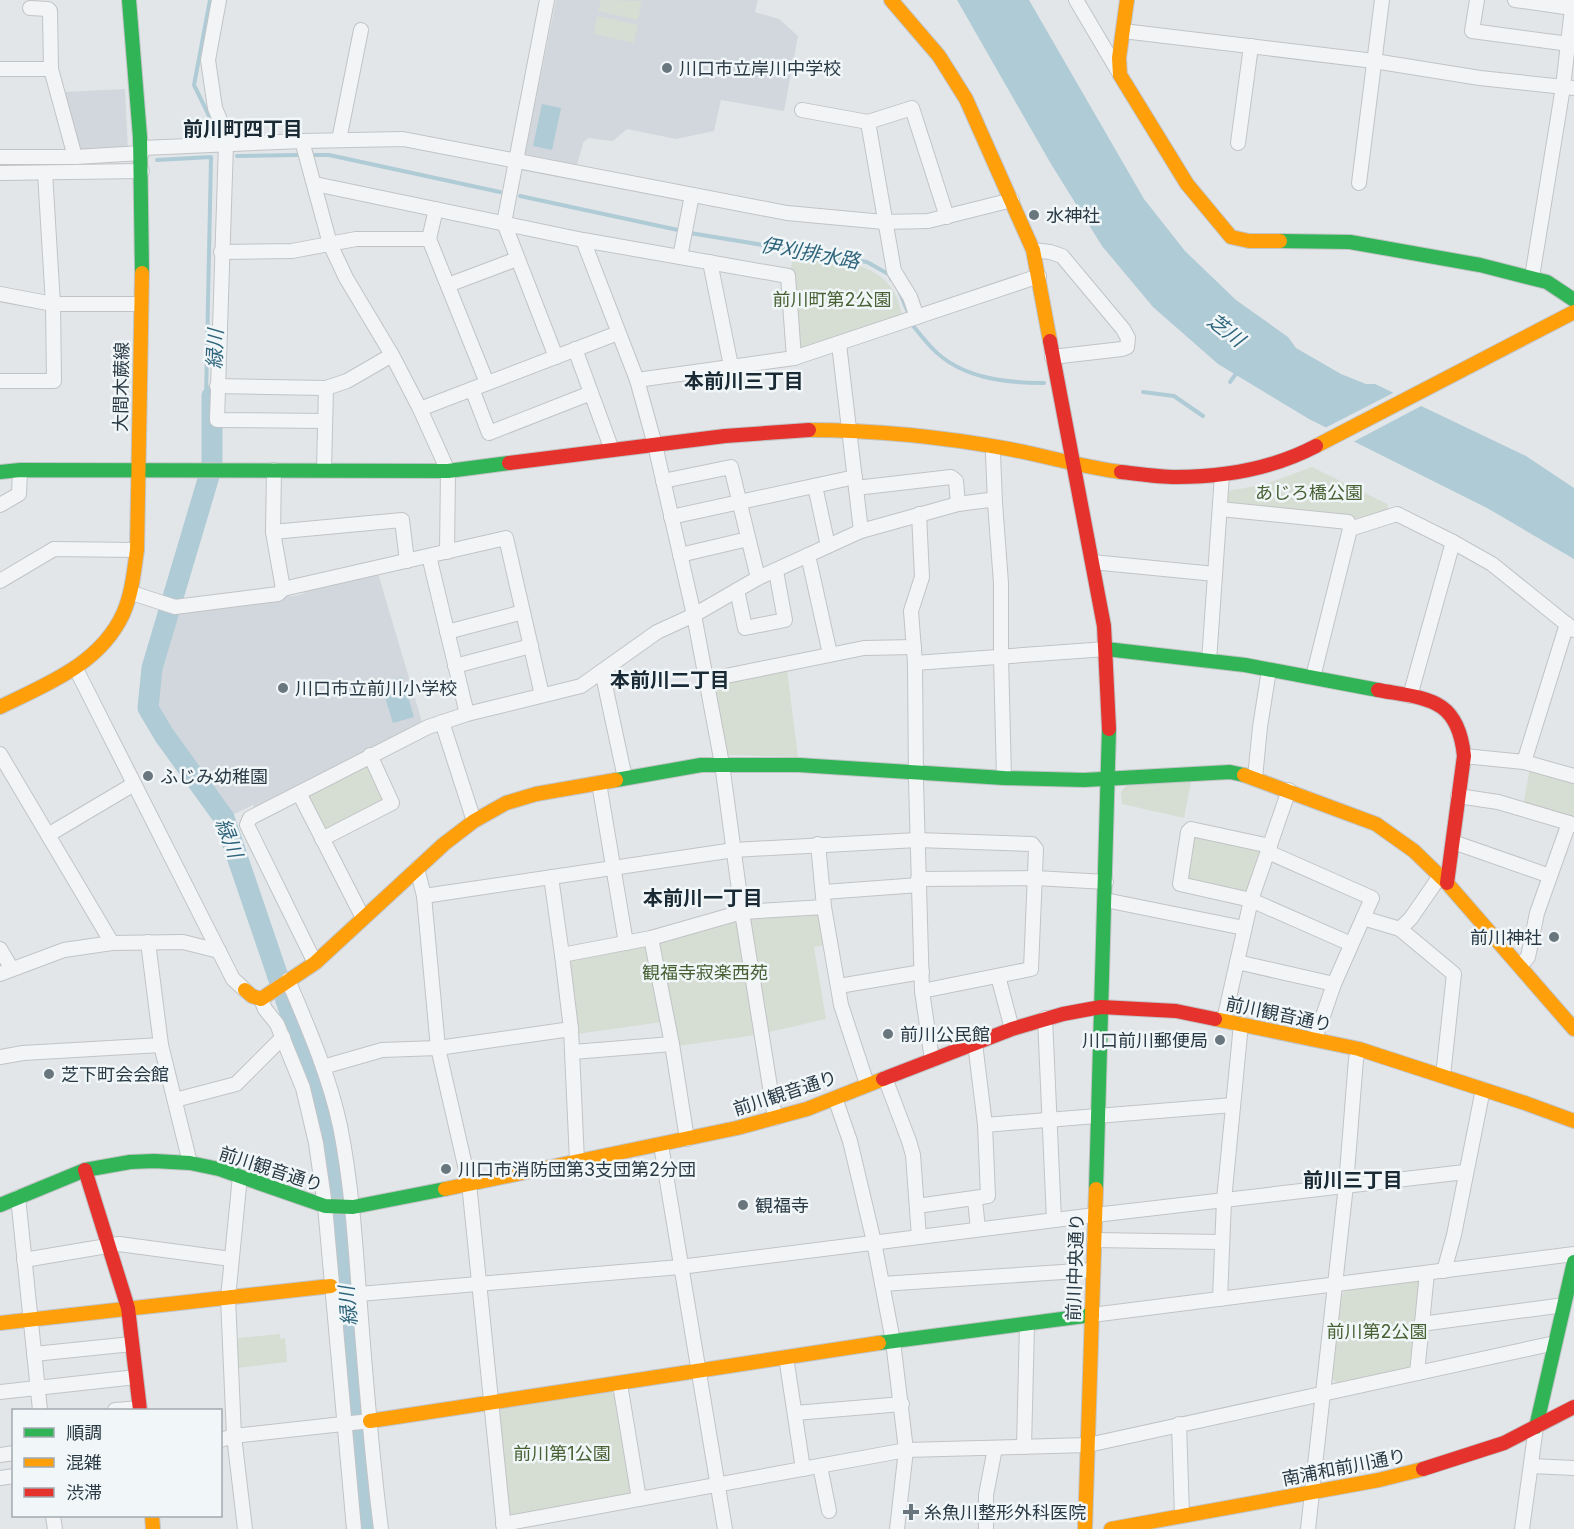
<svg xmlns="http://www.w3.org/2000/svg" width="1574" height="1529" viewBox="0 0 1574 1529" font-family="Inter,'Noto Sans JP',sans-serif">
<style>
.built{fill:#d1d7dc}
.green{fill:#d6ddd3}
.water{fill:#afcbd6}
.pier{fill:#e3e6e9}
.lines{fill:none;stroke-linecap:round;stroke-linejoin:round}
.stream{stroke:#afcbd6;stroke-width:4}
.river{stroke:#afcbd6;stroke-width:21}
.street-casing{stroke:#c1c4c7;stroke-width:16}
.fast-casing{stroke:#c1c4c7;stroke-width:16}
.slow-casing{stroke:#c1c4c7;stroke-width:16}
.jam-casing{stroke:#c1c4c7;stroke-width:16}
.street{stroke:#f3f4f5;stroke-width:14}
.fast{stroke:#30b455;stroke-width:14}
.slow{stroke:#ff9f0a;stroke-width:14}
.jam{stroke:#e5322d;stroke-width:14}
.poi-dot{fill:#69767e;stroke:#f1f6f8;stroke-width:2}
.labels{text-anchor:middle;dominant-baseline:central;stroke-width:5;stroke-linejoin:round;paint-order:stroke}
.poi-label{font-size:18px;fill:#283944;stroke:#f1f6f8;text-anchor:start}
.park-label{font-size:18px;fill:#486134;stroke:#f1f6f8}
.street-label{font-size:18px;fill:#283944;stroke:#f1f6f8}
.neighbourhood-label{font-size:20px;font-weight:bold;fill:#1a2a35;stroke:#f1f6f8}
.water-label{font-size:20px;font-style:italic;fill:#2e657c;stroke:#f1f6f8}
</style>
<rect width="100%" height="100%" fill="#e3e6e9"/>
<g class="built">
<path d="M556,0H758L755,12L779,19L798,36L784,111L721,100L714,131L676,139L627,129L613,141L588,138L583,143L577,165L525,154Z"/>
<path d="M125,89L128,153L78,154L63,92Z"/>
<path d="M378,573L422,722L255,808L253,805L228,817L152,707L157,670L174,612L299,595L321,586Z"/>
</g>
<g class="green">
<path d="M601,0L642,1L638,20L598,11Z"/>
<path d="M597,16L638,25L634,43L594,34Z"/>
<path d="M793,257C829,260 877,259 895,294C899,301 900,310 903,317L803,350L799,348L790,272Z"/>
<path d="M1312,467L1387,504L1388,509L1351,520L1227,506L1228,491L1266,484Z"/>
<path d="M787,670L798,757L729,755L723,750L713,682Z"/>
<path d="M367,763L388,798L325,834L308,800L309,793Z"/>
<path d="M1530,769L1574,780V822L1523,805Z"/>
<path d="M1191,782L1184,818L1122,804L1121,792L1127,785Z"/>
<path d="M1194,832L1262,851L1248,893L1188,882L1185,876Z"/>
<path d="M815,911L820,915L826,945L814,947L826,1019L765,1033L748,920L750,915Z"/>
<path d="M735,919L738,921L756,1035L678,1046L658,945L660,941Z"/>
<path d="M643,944L647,947L662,1022L577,1034L568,959Z"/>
<path d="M1419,1280L1423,1285L1414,1363L1411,1368L1337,1384L1331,1378L1339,1298L1346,1290Z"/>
<path d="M280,1334V1339L285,1338L287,1362L238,1368V1338Z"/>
<path d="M608,1390L617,1396L632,1490L627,1496L511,1518L506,1513L495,1414L500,1408Z"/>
</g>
<g class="water">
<path d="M957,0H1029L1144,199L1185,251L1236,300L1288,337L1296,348L1341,374L1366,384H1375L1526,456L1574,488V559L1487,508L1309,419L1218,364L1153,307L1102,246L1051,164Z"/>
<path d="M542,104L561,108L552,150L533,146Z"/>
<path d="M402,677L414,717L393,723L381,684Z"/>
</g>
<path class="pier" d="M1397,391L1425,404L1351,443L1323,429Z"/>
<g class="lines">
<g class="stream">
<path d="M210,0L194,85L219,136L220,142"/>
<path d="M315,155H329L500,192"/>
<path d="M237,156L297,155"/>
<path d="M157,160L211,157L206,398"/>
<path d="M520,196L678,230"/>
<path d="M690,233L867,262L890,275L891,279"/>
<path d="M900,293L907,310"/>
<path d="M914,327C920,334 926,342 932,348C960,378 1005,383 1044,383"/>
<path d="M1230,382L1238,371"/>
<path d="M1143,392L1174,396L1203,416"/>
</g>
<path class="river" d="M212,396V466L152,668L148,708L164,735L224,818L290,1012L311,1067L326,1119L338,1198L367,1529"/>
<defs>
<g id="street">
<path d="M219,0L208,60L215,108L230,144"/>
<path d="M547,0L504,223L556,357"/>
<path d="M1076,0L1118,71"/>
<path d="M1477,0L1472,31L1569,44"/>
<path d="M1515,0L1572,8"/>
<path d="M30,8L48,9L50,11L51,69L75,157"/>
<path d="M1123,31L1374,61L1480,78L1574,88"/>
<path d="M0,69H51"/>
<path d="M802,110L868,122L894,271L910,297L917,317"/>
<path d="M868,122L912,108L947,217"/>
<path d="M339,140L361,30"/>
<path d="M302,141L330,244L346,278L392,355L420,409L448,471L447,552"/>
<path d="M1238,143L1251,46"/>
<path d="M226,144L217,420L325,421"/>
<path d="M142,148L302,141L403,139L787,213L884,222L928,221L1012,200"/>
<path d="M0,157H75L142,153"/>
<path d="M0,173L142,171"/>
<path d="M1359,183L1382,0"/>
<path d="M315,184L583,240L788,276L794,358"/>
<path d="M436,209L429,239L487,383"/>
<path d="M583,240L637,380L655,445L694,615L722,764L742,912L775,1118"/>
<path d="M1033,250L1050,252L1062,256L1123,329L1128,338L1127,347L1122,349L1052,357"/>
<path d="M221,252L292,251L356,239H429"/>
<path d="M680,257L692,195"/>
<path d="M710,262L731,366"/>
<path d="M1532,277L1563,87L1573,0"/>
<path d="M448,285L517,259"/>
<path d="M0,294L53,304H141"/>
<path d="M839,344L861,531"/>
<path d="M575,349L612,450"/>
<path d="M637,380L794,358L1039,276"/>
<path d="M0,381H54L53,304L45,173"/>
<path d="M217,386L326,388L324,470"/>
<path d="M326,388L347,381L392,355"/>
<path d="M472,389L489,433L591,393"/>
<path d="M420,409L618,333"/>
<path d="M274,470L273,532L283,589L506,538L542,695"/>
<path d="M663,481L731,467L758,578"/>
<path d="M815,486L828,546"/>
<path d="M856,488L951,477L956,481L958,504"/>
<path d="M995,503L993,454L995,447"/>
<path d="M0,505L19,494L20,470"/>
<path d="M1220,509L1348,522L1350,529"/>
<path d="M919,514L922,577L911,611L915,663L916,781L922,991L932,1060"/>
<path d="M671,517L855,477"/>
<path d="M273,532L402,520L407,561"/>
<path d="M680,555L748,539"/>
<path d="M808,555L830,654"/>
<path d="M429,556L467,714"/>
<path d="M1092,562L1215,574"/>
<path d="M0,581L54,549L137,550"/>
<path d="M737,590L745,628L785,620L776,571"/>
<path d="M132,593L175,607L278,594L283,589"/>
<path d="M447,632L523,612"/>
<path d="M1209,661L1222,475"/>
<path d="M915,663L1106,649"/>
<path d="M455,666L531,646"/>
<path d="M76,669L233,979L245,990"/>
<path d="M602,671L625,778"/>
<path d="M1313,677L1350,529L1397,514L1453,542L1492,564L1574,630"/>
<path d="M706,680L864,648L914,647"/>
<path d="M1410,696L1453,542"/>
<path d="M442,722L474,821"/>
<path d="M0,754L112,943"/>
<path d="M1464,756L1524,762L1574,776"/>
<path d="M1524,762L1567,624"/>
<path d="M1255,778L1260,727L1269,670"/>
<path d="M599,783L626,943"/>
<path d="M299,793L363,918"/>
<path d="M1458,796L1498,802L1569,823"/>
<path d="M48,835L134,784"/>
<path d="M322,839L392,803L370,755"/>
<path d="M1453,842L1550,876"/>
<path d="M818,844L824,907L841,1005L867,1084"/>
<path d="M1270,846L1191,829L1188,832L1180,884L1251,900L1351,944"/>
<path d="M1268,852L1372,898L1334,984L1315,1039"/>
<path d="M417,868L424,896L438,1048L469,1183L504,1529"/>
<path d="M551,877L562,955L651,938L742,912L824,907"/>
<path d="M918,879L1035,878L1106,882"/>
<path d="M824,892L919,885"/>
<path d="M424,896L734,850L917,840L1032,844L1036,849L1031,969L922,991"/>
<path d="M1105,900L1244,928"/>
<path d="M1363,918L1400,929L1411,918L1440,876"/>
<path d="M1400,929L1454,974L1443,1076"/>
<path d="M651,938L672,1044L687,1139"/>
<path d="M148,942L161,1045L190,1163"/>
<path d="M0,949L12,969"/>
<path d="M562,955L571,1029"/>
<path d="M1237,962L1334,984"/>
<path d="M315,963L247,825L250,818L428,727L467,714L581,686L657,632L694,615L758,578L861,531L958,504L989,500L995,503L1001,583V657L1004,778"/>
<path d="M1520,966L1528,957L1537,913L1569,823L1574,825"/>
<path d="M0,974L64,950L112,943L183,942L219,951"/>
<path d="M998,976L1012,1029"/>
<path d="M288,980C308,1027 329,1075 340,1126C351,1181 355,1237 359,1293C365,1372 371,1451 381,1529"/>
<path d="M839,986L922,972"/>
<path d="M261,999L265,1009L277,1024L303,1088L316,1143L325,1206L354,1529"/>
<path d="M1045,1018L1054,1220"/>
<path d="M1224,1020L1251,900L1289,790"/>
<path d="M573,1052L672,1044"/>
<path d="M0,1057L23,1053L161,1045"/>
<path d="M323,1067L382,1050L438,1048L571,1029L577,1161"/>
<path d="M885,1078L909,1141L913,1155L919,1237"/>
<path d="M835,1098L850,1141L874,1242L893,1341L906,1450L897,1529"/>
<path d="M175,1100L236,1084L283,1037"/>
<path d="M985,1125L1233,1105"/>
<path d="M661,1145L725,1529"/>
<path d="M240,1176L228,1298L234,1436L245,1529"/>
<path d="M18,1197L40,1410"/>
<path d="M975,1200L978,1229"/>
<path d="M917,1206L988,1196L985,1125L975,1043"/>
<path d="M1094,1240L1221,1242"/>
<path d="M24,1260L119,1244L231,1259"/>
<path d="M1444,1271L1454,1235L1483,1089"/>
<path d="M882,1284L1093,1270"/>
<path d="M359,1294L680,1267L1095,1215L1465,1172"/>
<path d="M1220,1299L1224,1200L1241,1024"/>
<path d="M1092,1315L1574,1254"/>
<path d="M1421,1324L1564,1305"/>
<path d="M34,1354L132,1344"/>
<path d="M786,1357L803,1469"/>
<path d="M1417,1373L1427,1273"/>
<path d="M620,1384L639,1499"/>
<path d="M0,1392L136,1377"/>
<path d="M115,1410L140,1408"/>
<path d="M795,1413L902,1404"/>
<path d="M1179,1424L1182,1516"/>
<path d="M220,1440L234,1436L370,1421"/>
<path d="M1024,1447L1027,1324"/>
<path d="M0,1455L14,1453"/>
<path d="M820,1466L829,1511"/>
<path d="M1531,1466L1574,1468"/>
<path d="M0,1478L14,1476"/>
<path d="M53,1516L55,1529"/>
<path d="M503,1524L906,1450L1088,1445L1555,1343"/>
<path d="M986,1529V1495L995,1448"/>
<path d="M1308,1529L1346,1185L1356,1059L1359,1049"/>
<path d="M1522,1529L1536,1427"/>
</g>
<g id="fast">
<path d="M129,0L140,137L142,273"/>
<path d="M1280,241L1350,242L1480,265L1547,282L1574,300"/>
<path d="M0,472L20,470L448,471L509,463"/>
<path d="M1106,649L1245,665L1378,690"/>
<path d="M616,780L701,765H799L1004,778L1084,780L1230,772L1244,775"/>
<path d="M1096,1189L1109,729"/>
<path d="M0,1205L85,1170L130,1162L154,1161L190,1163L219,1169L325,1206L353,1207L445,1189"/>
<path d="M879,1343L1092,1315"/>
<path d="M1536,1427L1574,1262"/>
</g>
<g id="slow">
<path d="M891,0L939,56L966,99L1033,250L1050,341"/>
<path d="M1127,0L1119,58L1120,75L1187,184L1231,237L1249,241H1280"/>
<path d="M809,430C876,430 943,437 1009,449C1046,456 1083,467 1121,472"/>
<path d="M1316,446L1574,312"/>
<path d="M0,707C47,684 100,664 123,614C132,594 134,571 137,550L142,273"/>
<path d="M1244,775L1376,824L1414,851L1447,883L1574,1029"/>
<path d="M245,990L252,996L261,999L315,963L444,844L474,821L506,803L536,794L616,780"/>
<path d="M1215,1019L1359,1049L1525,1103L1574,1121"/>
<path d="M445,1189L737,1128L807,1109L883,1079"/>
<path d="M0,1323L331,1286"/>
<path d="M370,1421L879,1343"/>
<path d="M152,1516L153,1529"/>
<path d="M1085,1529L1096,1189"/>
<path d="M1111,1529L1379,1480L1423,1469"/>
</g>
<g id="jam">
<path d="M1050,341L1104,626L1109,729"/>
<path d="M509,463L725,436L809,430"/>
<path d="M1121,472C1139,474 1158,477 1176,477C1224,477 1274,468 1316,446"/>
<path d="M1378,690C1427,699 1458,697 1464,756L1447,883"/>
<path d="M883,1079L1012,1029L1063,1014L1101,1007L1176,1011L1215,1019"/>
<path d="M85,1170L128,1308L140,1410"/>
<path d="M1423,1469L1504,1443L1574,1407"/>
</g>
</defs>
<use href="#street" class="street-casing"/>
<use href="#fast" class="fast-casing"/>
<use href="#slow" class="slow-casing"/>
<use href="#jam" class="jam-casing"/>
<use href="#street" class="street"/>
<use href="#fast" class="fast"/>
<use href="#slow" class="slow"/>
<use href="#jam" class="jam"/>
</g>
<g class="poi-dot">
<circle cx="667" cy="68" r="6"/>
<circle cx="1034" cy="215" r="6"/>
<circle cx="283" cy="688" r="6"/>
<circle cx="148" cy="776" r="6"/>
<circle cx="1554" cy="937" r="6"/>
<circle cx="888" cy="1034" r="6"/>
<circle cx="1220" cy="1040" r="6"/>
<circle cx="49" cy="1074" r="6"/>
<circle cx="446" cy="1169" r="6"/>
<circle cx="743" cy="1205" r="6"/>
<path d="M908 1503h6v6h6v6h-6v6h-6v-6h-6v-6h6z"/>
</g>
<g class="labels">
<g class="poi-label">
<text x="679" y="68">川口市立岸川中学校</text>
<text x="1046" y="215">水神社</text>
<text x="295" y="688">川口市立前川小学校</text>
<text x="160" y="776">ふじみ幼稚園</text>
<text x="1542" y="937" text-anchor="end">前川神社</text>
<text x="900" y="1034">前川公民館</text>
<text x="1208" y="1040" text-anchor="end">川口前川郵便局</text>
<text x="61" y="1074">芝下町会会館</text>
<text x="458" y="1169">川口市消防団第3支団第2分団</text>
<text x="755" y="1205">観福寺</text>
<text x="924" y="1512">糸魚川整形外科医院</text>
</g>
<g class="park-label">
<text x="832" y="299">前川町第2公園</text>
<text x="1309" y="492">あじろ橋公園</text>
<text x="705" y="972">観福寺寂楽西苑</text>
<text x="1377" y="1331">前川第2公園</text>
<text x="562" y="1453">前川第1公園</text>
</g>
<g class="street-label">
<text transform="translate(121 387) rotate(-89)">大間木蕨線</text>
<text transform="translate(1279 1014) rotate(12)">前川観音通り</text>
<text transform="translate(785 1093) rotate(-18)">前川観音通り</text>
<text transform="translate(271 1169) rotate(18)">前川観音通り</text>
<text transform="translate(1075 1267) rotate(-88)">前川中央通り</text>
<text transform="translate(1344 1467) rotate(-11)">南浦和前川通り</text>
</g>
<g class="neighbourhood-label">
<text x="243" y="129">前川町四丁目</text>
<text x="744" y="381">本前川三丁目</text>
<text x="670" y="680">本前川二丁目</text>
<text x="703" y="898">本前川一丁目</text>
<text x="1353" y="1180">前川三丁目</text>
</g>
<g class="water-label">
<text transform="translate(810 253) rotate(10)">伊刈排水路</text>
<text transform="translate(1226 330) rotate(38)">芝川</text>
<text transform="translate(215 349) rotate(-88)">緑川</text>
<text transform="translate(229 838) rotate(69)">緑川</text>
<text transform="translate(348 1306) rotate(-95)">緑川</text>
</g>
</g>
<rect x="12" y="1409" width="210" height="108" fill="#f1f6f8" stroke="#a1aab0" stroke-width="1.5"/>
<rect x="24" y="1428" width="30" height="9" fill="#30b455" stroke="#a1aab0" stroke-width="1.5"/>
<text x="66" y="1439" font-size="18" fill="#283944">順調</text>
<rect x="24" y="1458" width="30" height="9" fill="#ff9f0a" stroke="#a1aab0" stroke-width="1.5"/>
<text x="66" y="1469" font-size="18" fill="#283944">混雑</text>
<rect x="24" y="1488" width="30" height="9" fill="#e5322d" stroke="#a1aab0" stroke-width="1.5"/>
<text x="66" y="1499" font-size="18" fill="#283944">渋滞</text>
</svg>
